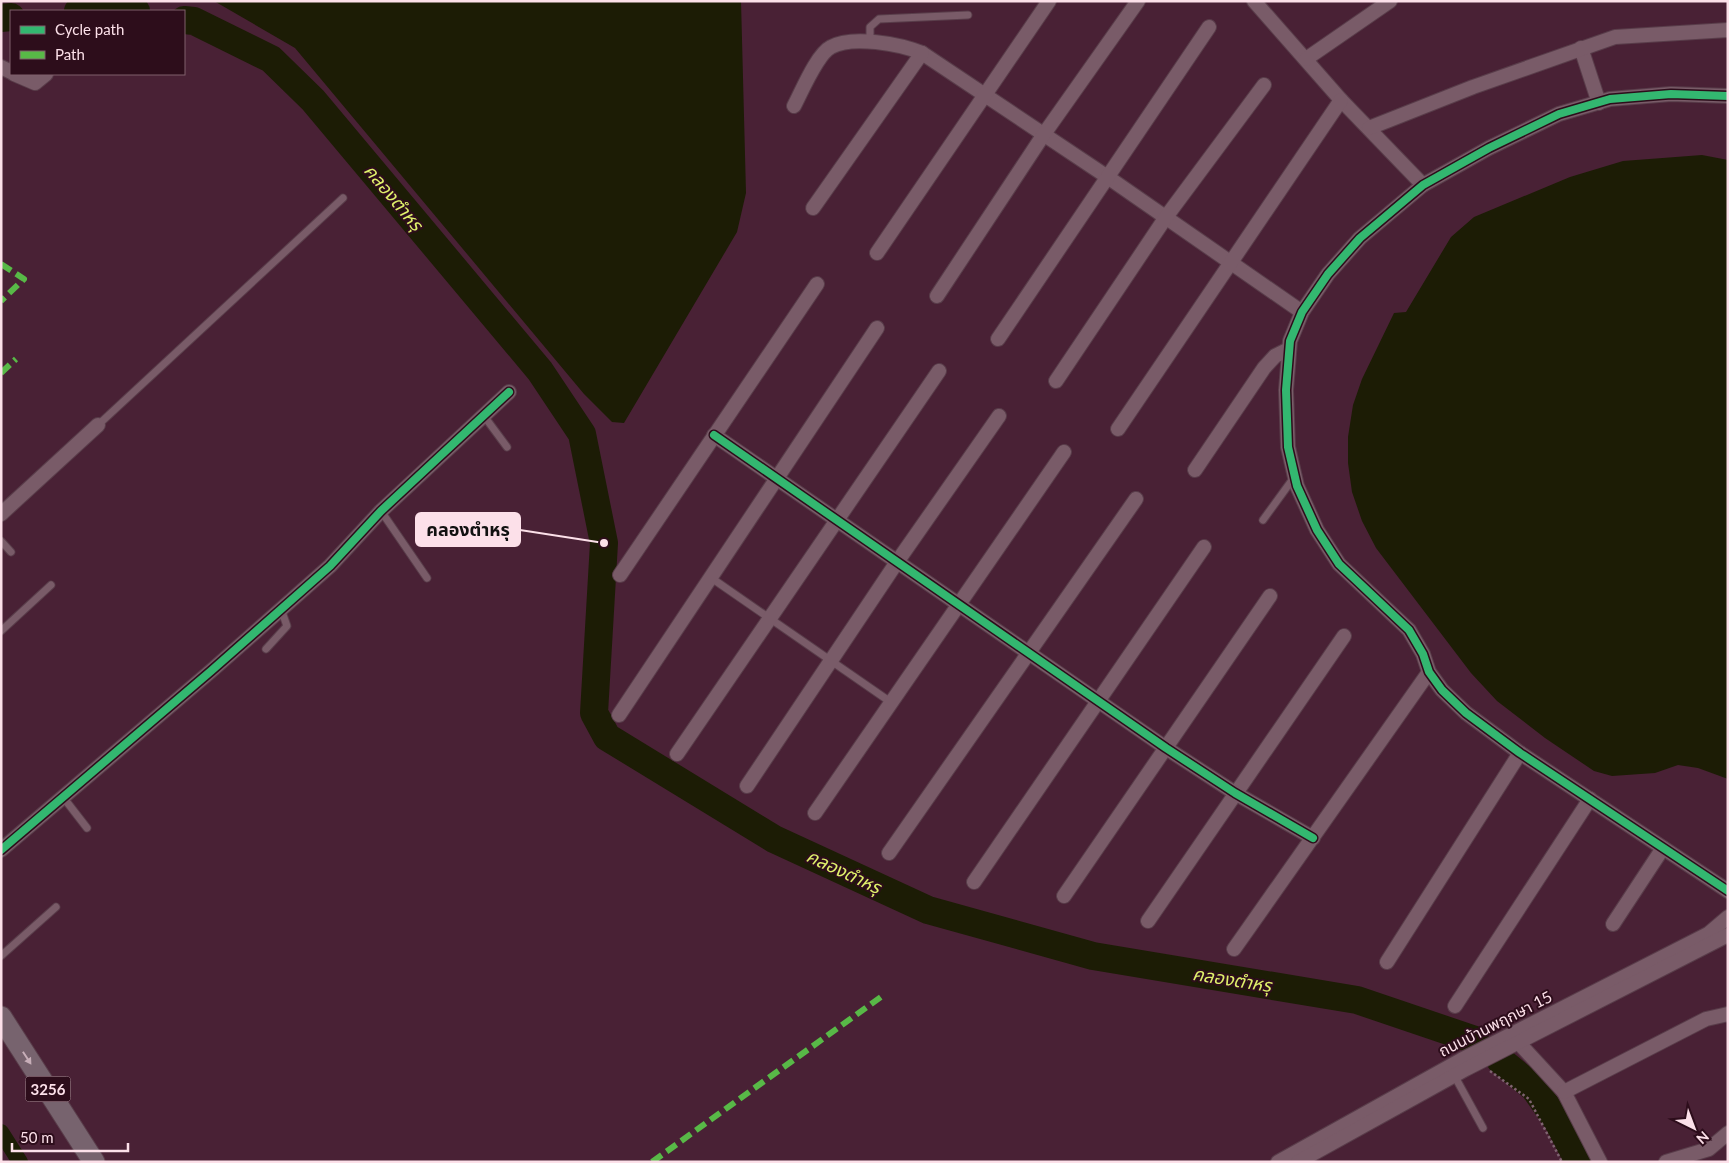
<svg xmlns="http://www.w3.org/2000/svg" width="1729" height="1163" viewBox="0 0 1729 1163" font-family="Lato,'Noto Sans Thai',sans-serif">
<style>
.water{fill:#1c1c05}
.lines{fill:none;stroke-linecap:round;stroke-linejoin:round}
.canal{stroke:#1c1c05;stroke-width:16}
.river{stroke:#1c1c05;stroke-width:28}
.lane-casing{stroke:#593d4a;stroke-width:9}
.street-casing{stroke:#593d4a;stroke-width:16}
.primary-casing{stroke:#593d4a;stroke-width:23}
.path{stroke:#7f6370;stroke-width:2.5;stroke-dasharray:2.5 2.5;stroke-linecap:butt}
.lane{stroke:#795b68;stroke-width:7}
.street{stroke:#795b68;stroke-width:14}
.primary{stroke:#77636e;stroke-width:21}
.quiet{stroke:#58b947;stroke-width:6;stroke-dasharray:12 6;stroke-linecap:butt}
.cycleway-casing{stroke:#2d0d1b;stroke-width:11}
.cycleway{stroke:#33b770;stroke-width:8}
.oneway{fill:#c7aeb8}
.labels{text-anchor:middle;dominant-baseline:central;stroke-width:4;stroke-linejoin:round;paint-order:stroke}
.shield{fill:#2d0d1b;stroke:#bea1ab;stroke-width:1}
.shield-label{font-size:15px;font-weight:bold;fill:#fce0e9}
.street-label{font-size:16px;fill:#fce0e9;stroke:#2d0d1b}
.water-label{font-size:18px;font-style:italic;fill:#dff06b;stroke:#2d0d1b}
.leader{fill:none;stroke:#fce0e9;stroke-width:2}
.callout-dot{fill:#fce0e9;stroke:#2d0d1b;stroke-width:2}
.callout{fill:#fce0e9;stroke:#fce0e9;stroke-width:2}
.callout-label{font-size:18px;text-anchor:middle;font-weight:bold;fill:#111}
</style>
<rect width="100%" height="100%" fill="#492135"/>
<g class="water">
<path d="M214,1H741L746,193L737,232L624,423L612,422L584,394L295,48Z"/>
<path d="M1702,155L1728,160V779L1698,768L1678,765L1655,773L1612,776L1594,771L1545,738L1497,701L1471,673L1376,548L1362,521L1352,492L1348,463V437L1353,405L1362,379L1394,313L1406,312L1451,237L1474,217L1570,177L1623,161Z"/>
</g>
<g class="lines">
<path class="canal" d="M1,1132L20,1162"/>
<g class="river">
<path d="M78,11L117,8L136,11"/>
<path d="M1,18L11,17"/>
<path d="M184,20L194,21L271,59L313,100L540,371L582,434L604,543L594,713L607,737L774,839L928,910L1093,956L1357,1000L1475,1040"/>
<path d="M1500,1060L1534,1088L1558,1122L1579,1162"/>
</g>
<defs>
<g id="lane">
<path d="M870,42V27L879,19L968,15"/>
<path d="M484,416L507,447"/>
<path d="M98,425L343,198"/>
<path d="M381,511L427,578"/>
<path d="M1263,520L1295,476"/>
<path d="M1,541L11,552"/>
<path d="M710,577L892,703"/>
<path d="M1,631L51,585"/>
<path d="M266,649L287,626L281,609"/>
<path d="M63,797L87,828"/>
<path d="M1,956L56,907"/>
<path d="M1454,1075L1483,1128"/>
</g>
<g id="street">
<path d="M1254,1L1341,100L1423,185"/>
<path d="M1581,48L1599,103"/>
<path d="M1306,59L1390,1"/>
<path d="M1,67L11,72"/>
<path d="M14,74L35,83L46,74"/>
<path d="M1728,96L1671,94L1610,99L1559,114L1489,148L1423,185L1360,238L1328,274L1302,312L1290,341L1286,390L1288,447L1297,486L1317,530L1339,564L1409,630L1423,654L1429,672L1442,690L1466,713L1520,753L1728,891"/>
<path d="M794,106C802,91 817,54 831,47C852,35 900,44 922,53L1109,178L1302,312"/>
<path d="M1369,128L1473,87L1615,37L1728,30"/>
<path d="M813,208L922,53"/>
<path d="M877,253L1049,1"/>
<path d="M937,296L1044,134L1138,1"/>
<path d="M998,339L1209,27"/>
<path d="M1056,381L1166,217L1264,85"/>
<path d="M1118,429L1341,100"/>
<path d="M714,435L1166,748L1235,793L1313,838"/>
<path d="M1195,470L1264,368L1275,356L1289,349"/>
<path d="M1,514L98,425"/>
<path d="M620,575L817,284"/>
<path d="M619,715L877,328"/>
<path d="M677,754L939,371"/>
<path d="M747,786L897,562L999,416"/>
<path d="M815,813L1064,452"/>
<path d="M1,850L211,671L330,566L381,511L509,392"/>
<path d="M889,853L1136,499"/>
<path d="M974,882L1204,547"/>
<path d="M1064,896L1270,596"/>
<path d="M1148,921L1344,636"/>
<path d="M1613,924L1663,848"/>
<path d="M1234,949L1429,672"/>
<path d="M1387,962L1520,753"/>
<path d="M1455,1006L1590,799"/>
<path d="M1518,1042L1564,1092L1600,1162"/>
<path d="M1564,1092L1706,1019L1728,1014"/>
<path d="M1278,1162L1461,1060L1708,934L1728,917"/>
<path d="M1298,1162L1466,1069L1728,935"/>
<path d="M1666,1162L1709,1149L1728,1133"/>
</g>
<path id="primary" d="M1,1017L94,1162"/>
</defs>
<use href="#lane" class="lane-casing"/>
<use href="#street" class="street-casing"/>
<use href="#primary" class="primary-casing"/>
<path class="path" d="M1490,1071L1529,1099L1562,1162"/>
<use href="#lane" class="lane"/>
<use href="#street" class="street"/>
<use href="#primary" class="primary"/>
<g class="quiet">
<path d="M1,264L24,279L1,301"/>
<path d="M1,373L16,359"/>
<path d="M652,1162L885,994"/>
</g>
<defs>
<g id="cycleway">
<path d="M1728,96L1671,94L1610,99L1559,114L1489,148L1423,185L1360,238L1328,274L1302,312L1290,341L1286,390L1288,447L1297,486L1317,530L1339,564L1409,630L1423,654L1429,672L1442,690L1466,713L1520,753L1728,891"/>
<path d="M714,435L1166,748L1235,793L1313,838"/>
<path d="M1,850L211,671L330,566L381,511L509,392"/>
</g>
</defs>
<use href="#cycleway" class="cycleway-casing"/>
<use href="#cycleway" class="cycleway"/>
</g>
<defs><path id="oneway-solid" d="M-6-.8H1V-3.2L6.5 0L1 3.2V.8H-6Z" transform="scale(1.25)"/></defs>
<use class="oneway" href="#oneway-solid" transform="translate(27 1058) rotate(57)"/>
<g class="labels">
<rect class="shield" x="25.5" y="1076.5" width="45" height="25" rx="4"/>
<g class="shield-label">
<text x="48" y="1089">3256</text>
</g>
<g class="street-label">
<text transform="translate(1495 1023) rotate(-27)">ถนนบ้านพฤกษา 15</text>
</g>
<g class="water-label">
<text transform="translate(394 197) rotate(50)">คลองตำหรุ</text>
<text transform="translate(844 871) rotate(25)">คลองตำหรุ</text>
<text transform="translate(1232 979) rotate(9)">คลองตำหรุ</text>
</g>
</g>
<path class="leader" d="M604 543L520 530"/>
<circle class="callout-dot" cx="604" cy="543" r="5"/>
<rect class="callout" x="416" y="513" width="104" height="33" rx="5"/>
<g class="callout-label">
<text x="468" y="536">คลองตำหรุ</text>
</g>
<rect width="1729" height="1163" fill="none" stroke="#fce0e9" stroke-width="5"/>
<rect x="10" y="10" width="175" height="65" fill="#2d0d1b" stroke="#80616d"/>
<rect x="20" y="26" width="25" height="8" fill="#33b770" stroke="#80616d"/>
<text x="55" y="35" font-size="15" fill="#fce0e9">Cycle path</text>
<rect x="20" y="51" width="25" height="8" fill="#58b947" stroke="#80616d"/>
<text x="55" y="60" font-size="15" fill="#fce0e9">Path</text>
<g transform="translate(1694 1128) rotate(138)" stroke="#2d0d1b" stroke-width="4" paint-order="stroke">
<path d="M0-4L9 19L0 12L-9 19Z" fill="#fce0e9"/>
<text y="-8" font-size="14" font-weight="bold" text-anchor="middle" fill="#fce0e9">N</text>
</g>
<path d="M12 1143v8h116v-8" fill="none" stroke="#fce0e9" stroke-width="2.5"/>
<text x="20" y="1143" font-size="15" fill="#fce0e9" stroke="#2d0d1b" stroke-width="4" paint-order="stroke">50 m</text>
</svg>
